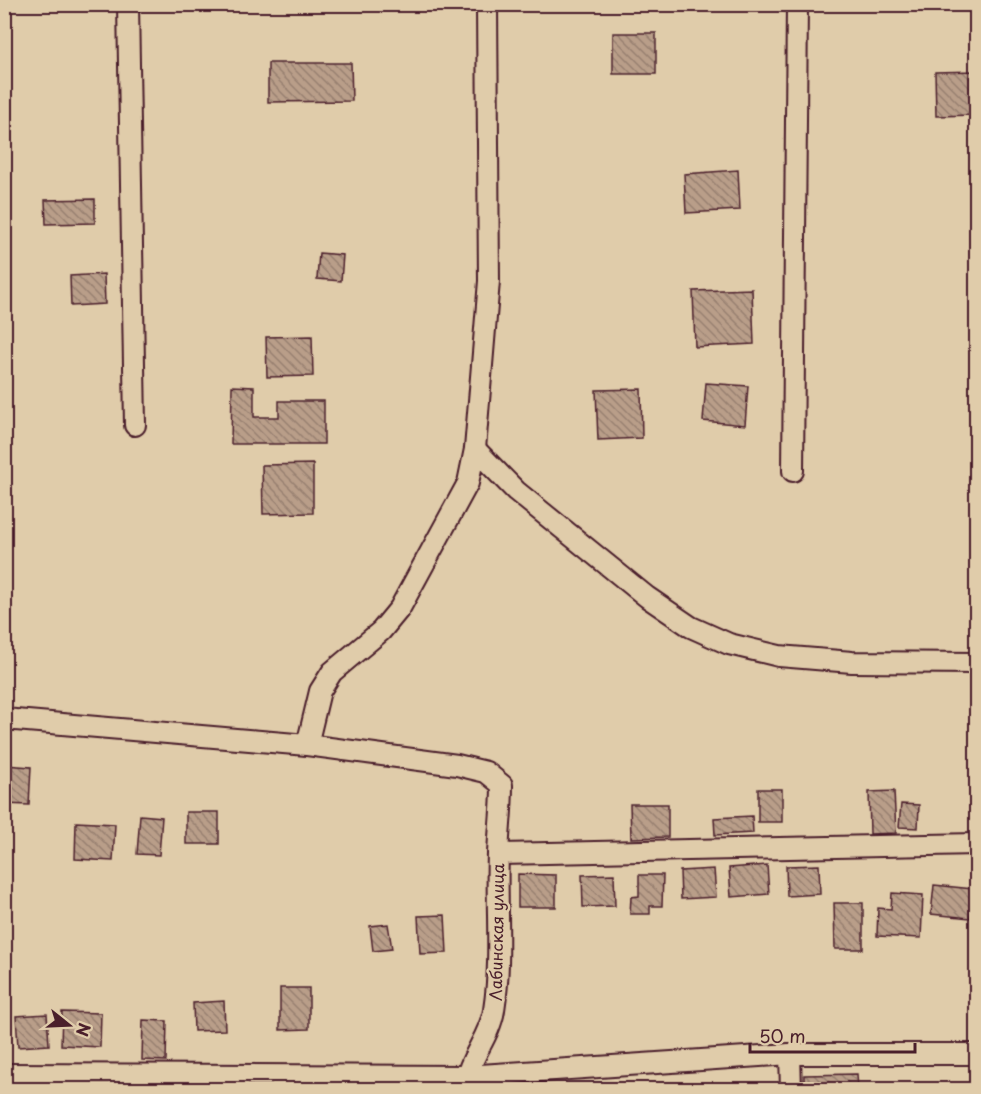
<svg xmlns="http://www.w3.org/2000/svg" width="981" height="1094" viewBox="0 0 981 1094" font-family="'Playpen Sans',sans-serif">
<style>
.building{fill:url(#building-back-hatch);stroke:#4a1f2b;stroke-width:1.5}
.lines{fill:none;stroke-linecap:round;stroke-linejoin:round}
.minor-casing{stroke:#4a1f2b;stroke-width:24}
.minor{stroke:#e0ccaa;stroke-width:20}
.labels{text-anchor:middle;dominant-baseline:central;stroke-width:5;stroke-linejoin:round;paint-order:stroke}
.street-label{font-size:16px;fill:#4a1f2b;stroke:#e0ccaa}
</style>
<defs>
<pattern id="building-back-hatch" width="6" height="6" patternUnits="userSpaceOnUse" patternTransform="scale(1.5)"><rect width="6" height="6" fill="#b99e89"/><path d="M-1 5l2 2M0 0l6 6M5-1l2 2" fill="none" stroke="#988070"/></pattern>
</defs>
<rect width="100%" height="100%" fill="#e0ccaa"/>
<filter id="ink" filterUnits="userSpaceOnUse"><feTurbulence type="fractalNoise" baseFrequency=".0167" numOctaves="2"/><feDisplacementMap in="SourceGraphic" scale="12" xChannelSelector="R" yChannelSelector="G"/><feConvolveMatrix kernelMatrix="1 2 1 2 8 2 1 2 1" color-interpolation-filters="sRGB"/></filter>
<g filter="url(#ink)">
<g class="building">
<rect x="613" y="33" width="43" height="41"/>
<path d="M268,63H351L352,101L268,102Z"/>
<path d="M976,71V115L936,116L935,72Z"/>
<path d="M738,170L740,210L686,213L684,174Z"/>
<path d="M95,199V223L46,224L45,200Z"/>
<path d="M319,253L343,255L341,281L317,279Z"/>
<path d="M104,274L105,304L71,306L70,276Z"/>
<path d="M752,289L754,344L695,347L693,291Z"/>
<path d="M312,336L313,376L267,377L266,337Z"/>
<path d="M706,383L748,386L745,425L703,421Z"/>
<path d="M232,386L254,387V417H279V401H324V444H231Z"/>
<path d="M641,389L642,438L598,440L596,390Z"/>
<path d="M313,464V513L263,514L262,465Z"/>
<path d="M5,765L31,767L29,805L4,804Z"/>
<rect x="758" y="789" width="24" height="33"/>
<path d="M894,791L896,833L870,834L869,792Z"/>
<path d="M630,804H668V837L631,838Z"/>
<path d="M901,804L919,805L918,828L899,827Z"/>
<rect x="186" y="812" width="33" height="32"/>
<path d="M140,815L162,817L159,855L137,854Z"/>
<path d="M752,816L753,833L715,835L714,818Z"/>
<path d="M76,822L115,824L113,861L75,859Z"/>
<path d="M767,865L769,894L731,897L729,868Z"/>
<path d="M819,865L820,894L787,896L786,866Z"/>
<path d="M714,869L716,897L681,899L680,871Z"/>
<path d="M518,874L556,875V907H518Z"/>
<path d="M614,874L615,906L583,907L582,875Z"/>
<path d="M639,875H663L662,906H650V914H630L631,897L639,896Z"/>
<path d="M934,885L973,889L970,918L931,914Z"/>
<path d="M892,893L923,895L921,938L877,936L878,908L891,909Z"/>
<path d="M834,903H863V949H835Z"/>
<path d="M445,915L447,953L420,954L418,916Z"/>
<path d="M388,924L392,949L373,951L370,926Z"/>
<path d="M280,988H309V1029L280,1030Z"/>
<path d="M224,1001L225,1030L194,1031L193,1003Z"/>
<path d="M62,1012L101,1013L100,1047L61,1045Z"/>
<path d="M47,1014L49,1045L18,1047L16,1016Z"/>
<path d="M143,1020L167,1021L166,1061L142,1060Z"/>
<path d="M857,1074L858,1090H804V1075Z"/>
<rect x="608" y="1086" width="37" height="4"/>
</g>
<g class="lines">
<defs>
<g id="minor">
<path d="M128,4L135,425"/>
<path d="M475,449L516,491L647,597L691,627L729,644L779,656L852,662L976,663"/>
<path d="M793,471L797,4"/>
<path d="M4,719L307,745L320,691L332,672L381,631L400,608L468,483L475,449L489,281L487,4"/>
<path d="M307,745L457,765L486,772L502,785C502,809 499,831 498,854C496,906 502,959 494,1010C490,1037 467,1060 465,1087"/>
<path d="M498,854L976,844"/>
<path d="M790,1054L791,1090"/>
<path d="M4,1074L466,1076L790,1054H976"/>
</g>
</defs>
<use href="#minor" class="minor-casing"/>
<use href="#minor" class="minor"/>
</g>
</g>
<g class="labels">
<g class="street-label">
<text transform="translate(496 932) rotate(-89)">Лабинская улица</text>
</g>
</g>
<rect width="981" height="1094" fill="none" stroke="#e0ccaa" stroke-width="24"/>
<rect x="12" y="12" width="957" height="1070" fill="none" stroke="#4a1f2b" stroke-width="2" filter="url(#ink)"/>
<g transform="translate(69 1025) rotate(108)" stroke="#e0ccaa" stroke-width="4.5" paint-order="stroke">
<path d="M0-4.5L10 22L0 15L-10 22Z" fill="#4a1f2b"/>
<text y="-9" font-size="16" font-weight="bold" text-anchor="middle" fill="#4a1f2b">N</text>
</g>
<path d="M750 1043v9h165v-9" fill="none" stroke="#4a1f2b" stroke-width="3"/>
<text x="759" y="1043" font-size="18" fill="#4a1f2b" stroke="#e0ccaa" stroke-width="4.5" paint-order="stroke">50 m</text>
</svg>
